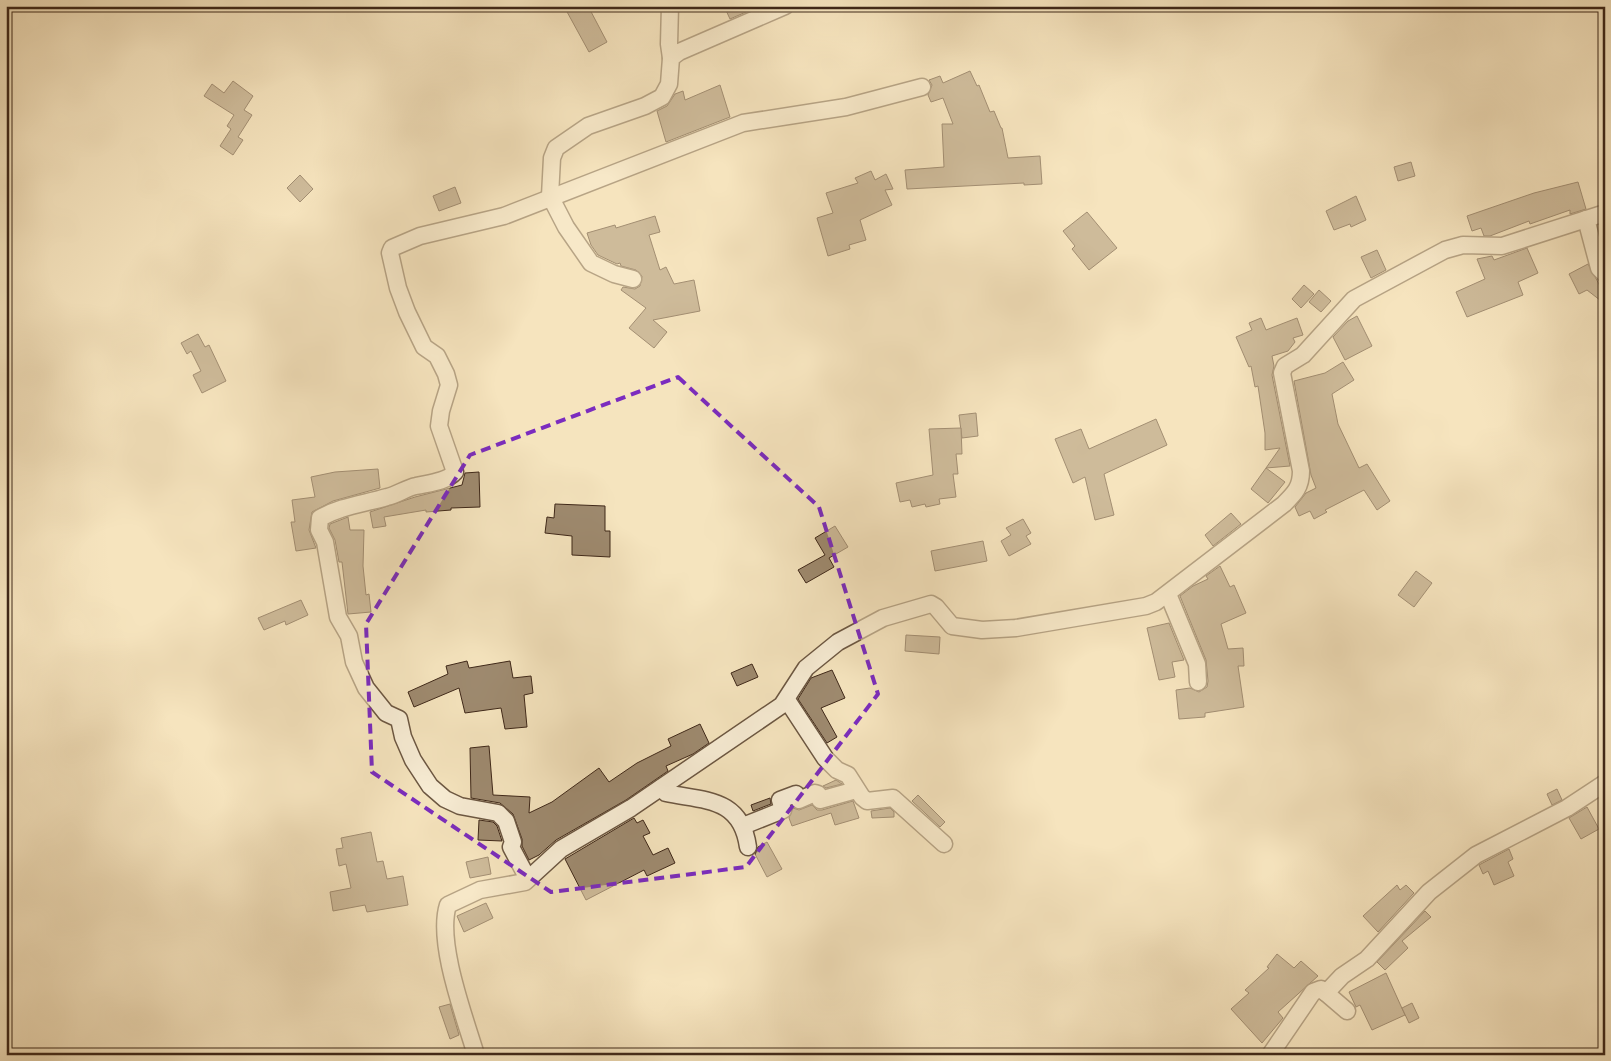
<svg xmlns="http://www.w3.org/2000/svg" width="1611" height="1061" viewBox="0 0 1611 1061" font-family="Alegreya,serif">
<style>
.building{fill:#9e8a6f;stroke:#3f2819}
.lines{fill:none;stroke-linecap:round;stroke-linejoin:round}
.street-casing{stroke:#6c5742;stroke-width:19}
.street{stroke:#f8edd5;stroke-width:16}
.marked{fill:none;stroke:#7b2cbf;stroke-width:4;stroke-dasharray:10 6;stroke-linejoin:round}
</style>
<rect width="100%" height="100%" fill="#f5e4be"/>
<filter id="stains"><feTurbulence type="fractalNoise" baseFrequency=".004" numOctaves="4"/><feColorMatrix values="0 0 0 0 .2 0 0 0 0 .09 0 0 0 0 .02 0 0 0 .5 -.17"/></filter>
<radialGradient id="worn" r=".72"><stop offset=".6" stop-color="#630" stop-opacity="0"/><stop offset="1" stop-color="#630" stop-opacity=".3"/></radialGradient>
<g class="building">
<path d="M572,6H588L607,42L589,52L566,10Z"/>
<path d="M724,6H743L746,12L730,19Z"/>
<path d="M970,71L977,86L979,85L990,112L994,111L1001,128H1002L1008,158L1040,156L1042,184L1024,185V183L907,189L905,170L944,167L942,124H953L943,98L931,102L928,95L932,85L929,80L940,76L943,83Z"/>
<path d="M233,81L253,96L244,110L252,115L238,137L243,140L233,155L220,146L231,129L227,126L234,115L204,96L212,84L224,93Z"/>
<path d="M720,85L730,117L666,142L657,111L667,106L675,94L683,91L685,100Z"/>
<path d="M1411,162L1415,176L1398,181L1394,167Z"/>
<path d="M871,171L875,180L886,174L893,189L885,190L892,205L860,220L866,240L849,245L850,249L828,256L817,218L833,213L826,193L858,183L855,178Z"/>
<path d="M300,175L313,189L300,202L287,188Z"/>
<path d="M1578,182L1586,209L1570,214V210L1530,224L1529,221L1490,236H1484L1481,228L1472,231L1467,216L1534,193Z"/>
<path d="M455,187L461,203L439,211L433,196Z"/>
<path d="M1356,196L1366,220L1351,227L1350,224L1334,230L1326,211Z"/>
<path d="M1087,212L1117,248L1089,270L1072,249L1075,246L1063,231Z"/>
<path d="M655,216L660,232L649,235L660,270L666,267L674,284L694,280L700,311L653,320L667,332L654,348L629,328L646,308L621,290L623,287L635,289L640,286L642,276L636,270L621,266L620,263L617,264L598,255L591,245L587,233L615,225L616,228Z"/>
<path d="M1527,248L1538,273L1518,282L1523,295L1467,317L1456,292L1485,279L1477,259L1492,256L1494,260Z"/>
<path d="M1377,250L1386,270L1371,278L1361,257Z"/>
<path d="M1588,264L1605,295V304L1587,290L1579,294L1569,274Z"/>
<path d="M1304,285L1314,294L1301,308L1292,299Z"/>
<path d="M1319,290L1331,301L1321,312L1309,302Z"/>
<path d="M1357,316L1372,346L1345,360L1333,337L1348,321Z"/>
<path d="M1261,318L1266,330L1297,318L1303,335L1293,338L1295,342L1288,351L1272,356L1274,366L1272,375L1290,466L1266,468L1280,448L1265,450V433L1258,386L1255,387L1251,366L1249,367L1236,337L1252,330L1249,323Z"/>
<path d="M198,334L205,347L209,345L226,381L202,393L193,375L201,371L191,351L187,354L181,343Z"/>
<path d="M1343,362L1354,380L1332,394L1338,424L1359,468L1367,464L1390,501L1377,510L1364,490L1325,510L1327,512L1314,519L1310,511L1299,516L1295,507L1306,493L1316,488L1311,475L1294,381L1325,373Z"/>
<path d="M976,413L978,436L962,438L959,415Z"/>
<path d="M1156,419L1167,445L1104,474L1114,515L1095,520L1085,477L1073,483L1055,439L1081,429L1089,449Z"/>
<path d="M961,428L962,454H956L958,474H953L956,497L939,499L940,504L926,507L925,504L912,507L910,500L900,502L896,483L933,475L929,429Z"/>
<path d="M1266,468L1285,482L1268,503L1251,489Z"/>
<path d="M378,469L380,488L333,501L312,512L309,530L316,548L296,551L291,522H295L292,500L315,497L311,477L335,472Z"/>
<path d="M479,472L480,507L451,508V510L426,512V510L384,517L386,526L373,528L370,512L415,497L462,485L465,473Z"/>
<path d="M555,504L605,506V531H610V557L572,555V536L545,533L547,517L554,518Z"/>
<path d="M1231,513L1241,524L1213,546L1205,535Z"/>
<path d="M348,517L350,530H364L363,566L366,595L369,594L371,612L348,614L342,562H339L335,540L329,528L330,524Z"/>
<path d="M1023,519L1031,533L1026,536L1031,544L1009,556L1001,541L1011,535L1006,528Z"/>
<path d="M835,526L848,547L829,558L834,567L806,583L798,570L825,555L815,538Z"/>
<path d="M983,541L987,561L935,571L931,551Z"/>
<path d="M1220,566L1230,587L1234,585L1246,613L1221,624L1228,649L1243,648L1244,666H1238L1244,707L1205,713V717L1179,719L1176,690L1190,688L1199,692L1207,687L1208,681L1206,660L1180,596L1193,586L1208,579L1206,576Z"/>
<path d="M1416,571L1432,583L1414,607L1398,595Z"/>
<path d="M301,600L308,615L286,625L285,621L264,630L258,618Z"/>
<path d="M1169,623L1184,660L1172,662L1175,677L1159,680L1147,628Z"/>
<path d="M906,635L940,637L939,654L905,651Z"/>
<path d="M467,661L469,668L510,661L513,678L531,676L533,693L524,695L527,727L505,729L501,708L465,713L459,688L414,707L408,692L448,674L446,666Z"/>
<path d="M752,664L758,677L737,686L731,673Z"/>
<path d="M832,670L845,698L821,708L837,737L827,743L798,699L811,678Z"/>
<path d="M700,724L709,743L693,754L666,766L668,771L626,800L556,840L539,855L529,860L522,846V839L513,814L500,803L471,798L470,748L489,746L493,795L530,797L529,813L552,802L599,768L609,782L637,763L671,746L668,739Z"/>
<path d="M836,780L842,784L826,788L823,786Z"/>
<path d="M1557,789L1562,800L1552,805L1547,794Z"/>
<path d="M918,795L945,822L940,827L912,801Z"/>
<path d="M770,798L771,804L753,811L751,805Z"/>
<path d="M853,801L859,818L835,825L831,813L792,826L789,818L793,808L799,810L812,805L817,810H822Z"/>
<path d="M1587,807L1599,829L1581,839L1569,818Z"/>
<path d="M890,808L894,812V817L872,818L871,811Z"/>
<path d="M634,818L637,823L643,820L650,833L643,836L653,855L668,848L675,863L647,876L644,870L586,900L565,859Z"/>
<path d="M479,820L493,822L497,826L502,841L478,840Z"/>
<path d="M371,832L377,862L383,861L387,879L403,876L408,905L367,912L365,905L333,911L330,892L351,888L346,864L339,866L336,849L343,848L341,838Z"/>
<path d="M767,842L782,869L767,877L755,854L758,847Z"/>
<path d="M1509,849L1513,859L1508,862L1514,876L1494,885L1488,871L1483,874L1479,865Z"/>
<path d="M488,857L491,874L470,878L466,862Z"/>
<path d="M1397,885L1400,890L1406,885L1414,893L1378,932L1363,916Z"/>
<path d="M486,903L493,918L464,932L457,916Z"/>
<path d="M1425,911L1431,917L1402,941L1408,948L1385,970L1377,962Z"/>
<path d="M1277,954L1294,968L1301,961L1318,976L1278,1012L1283,1018L1262,1043L1231,1009L1249,993L1245,990L1269,968L1267,967Z"/>
<path d="M1386,973L1405,1015L1372,1030L1360,1005L1356,1007L1349,992Z"/>
<path d="M1412,1003L1419,1018L1409,1023L1402,1008Z"/>
<path d="M450,1004L459,1035L450,1039L439,1007Z"/>
</g>
<g class="lines">
<defs>
<g id="street">
<path d="M670,6L669,44L671,58"/>
<path d="M1586,219L1599,268L1605,274"/>
<path d="M633,279L614,274L591,263L566,227L550,196L552,158L556,148L588,126L645,106L662,97L669,84L671,58L679,52L785,6"/>
<path d="M1168,594L1197,664L1198,682"/>
<path d="M787,700L825,758L837,770L848,775L862,797L867,801L893,798L944,844"/>
<path d="M661,788L666,793C704,801 741,797 748,847"/>
<path d="M743,826L783,810L780,800L796,794L799,800L815,793L818,794L820,800L856,790"/>
<path d="M528,879L511,847L513,842L506,821L498,813L460,806L445,799L430,786L413,760L403,737L399,719L386,713L366,688L354,662L349,636L338,617L325,542L319,530L320,518C341,506 363,504 387,497C397,495 406,488 416,486C429,483 446,482 455,472L439,426L441,411L449,385L446,374L437,356L424,347L407,312L398,288L390,253L392,248L420,236L504,216L743,123L846,107L922,87"/>
<path d="M1326,993L1347,1011"/>
<path d="M476,1055C465,1018 436,942 448,905L480,890L525,882L561,849L631,808L782,705L806,668L838,642L883,618L931,604L936,607L952,626L982,630L1016,628L1146,606L1156,602L1284,504C1295,493 1301,487 1301,471L1282,373L1285,366L1303,355L1354,299L1445,250L1463,245L1502,246L1605,213"/>
<path d="M1270,1055L1313,992L1321,989L1326,993L1342,976L1367,959L1429,892L1476,855L1567,808L1605,783"/>
</g>
</defs>
<use href="#street" class="street-casing"/>
<use href="#street" class="street"/>
</g>
<path d="M0 0H1611V1061H0ZM678,377L819,507L878,694L746,867L551,892L372,772L366,624L470,455Z" fill="#f5e4be" fill-opacity=".55" fill-rule="evenodd"/>
<path class="marked" d="M678,377L819,507L878,694L746,867L551,892L372,772L366,624L470,455Z"/>
<rect width="1611" height="1061" fill="none" stroke="#f5e4be" stroke-width="25"/>
<rect x="8" y="8" width="1596" height="1046" fill="none" stroke="#3f2819" stroke-width="2.5"/>
<rect x="12" y="12" width="1586" height="1036" fill="none" stroke="#3f2819"/>
<rect width="100%" height="100%" filter="url(#stains)"/>
<rect width="100%" height="100%" fill="url(#worn)"/>
</svg>
